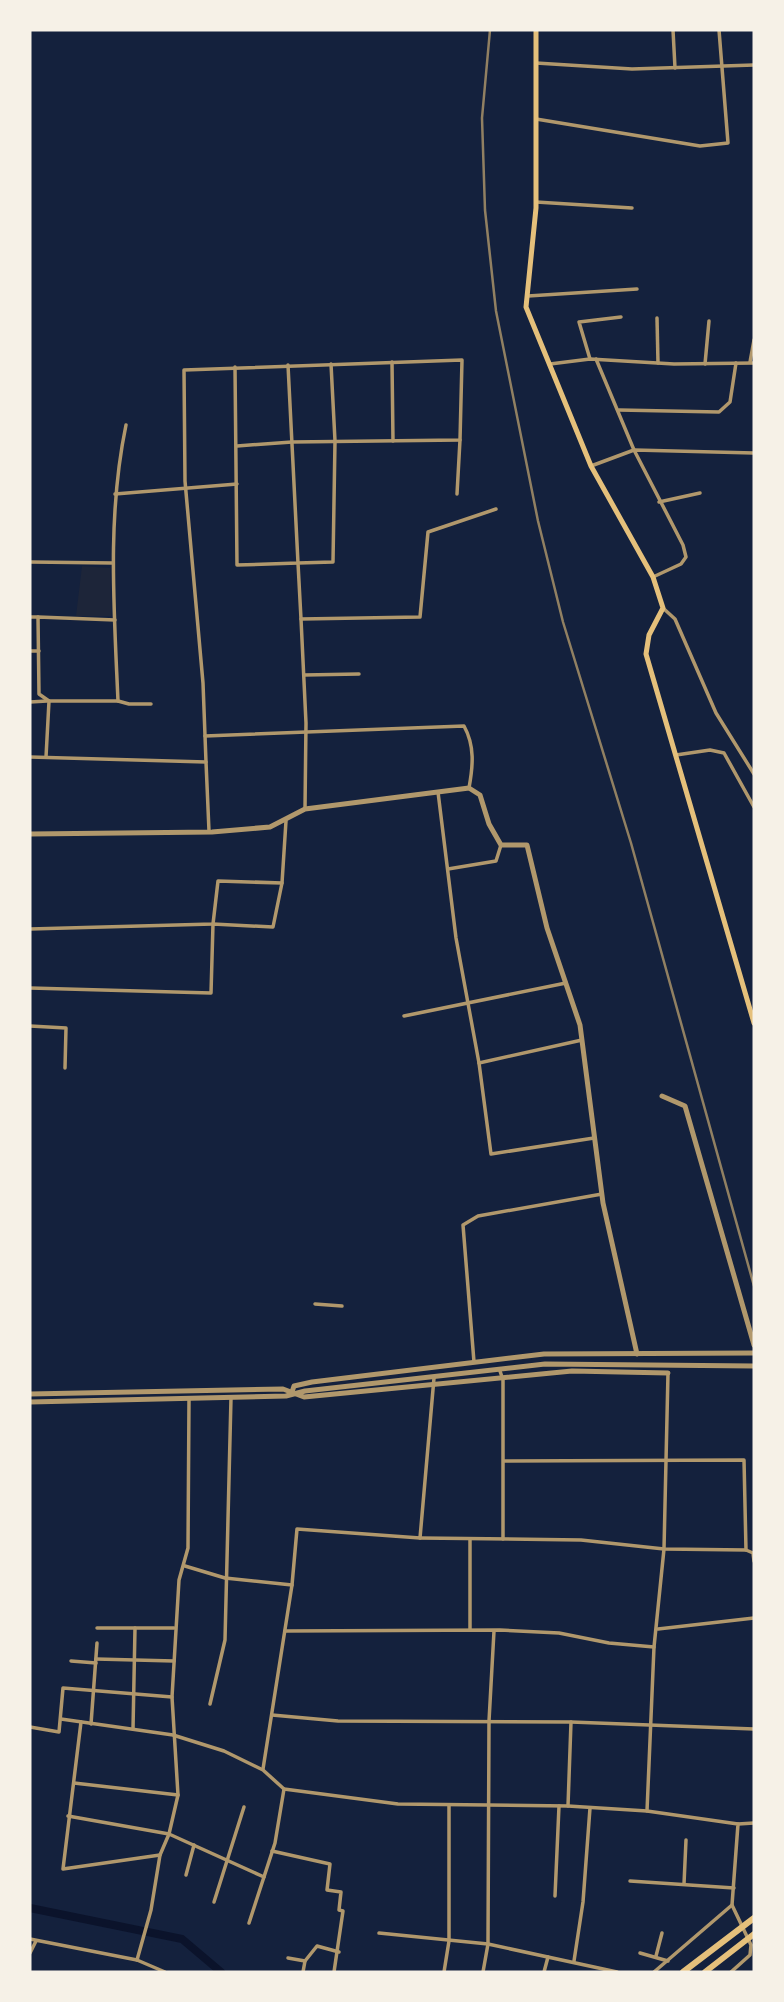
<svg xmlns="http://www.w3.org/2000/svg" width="784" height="2002" viewBox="0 0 784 2002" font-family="'Nunito Sans',sans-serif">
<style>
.green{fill:#1d2539}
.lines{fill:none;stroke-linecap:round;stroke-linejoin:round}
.canal{stroke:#0b132b;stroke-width:8}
.minor{stroke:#b1986c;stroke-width:3.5}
.tertiary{stroke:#b1986c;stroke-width:5}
.secondary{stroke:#e5c07b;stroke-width:5}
.trunk{stroke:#e5c07b;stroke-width:6}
.rail{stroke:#918062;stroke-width:2.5}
</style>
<rect width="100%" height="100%" fill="#14213d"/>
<path class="green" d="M82,566L110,568L111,616H76Z"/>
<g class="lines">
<path class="canal" d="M30,1908L182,1939L221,1972"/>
<g class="minor">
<path d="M673,30L675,68"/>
<path d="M536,63L632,69L754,65"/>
<path d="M536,119L700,146L728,143L719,30"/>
<path d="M536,202L632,208"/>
<path d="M528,296L637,289"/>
<path d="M657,318L658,363"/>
<path d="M590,359L579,322L621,317"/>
<path d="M596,359L634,450L683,545L686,557L681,564L653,577"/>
<path d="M392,362L393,441"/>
<path d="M750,362L754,340"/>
<path d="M331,364L335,441L333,562L298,563L301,619L420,617L428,532L496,509"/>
<path d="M550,364L590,359L674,364L754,363"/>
<path d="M705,364L709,321"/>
<path d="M235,367L237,565L298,563L288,365"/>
<path d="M619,410L719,412L730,402L736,363"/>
<path d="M591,466L634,450L754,453"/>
<path d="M115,494L237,484"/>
<path d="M457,494L460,440"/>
<path d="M659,502L700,493"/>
<path d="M30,562L113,563"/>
<path d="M664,609L675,619L716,713L754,774"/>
<path d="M30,617H38"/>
<path d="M301,619L306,723L305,809"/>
<path d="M30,651H39"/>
<path d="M304,675L359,674"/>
<path d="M49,701L39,694L38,617L115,620"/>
<path d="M118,701L129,704H151"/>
<path d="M30,702L47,701"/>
<path d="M205,736L464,726C475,746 473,766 469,788"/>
<path d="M676,755L710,750L724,753L754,807"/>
<path d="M30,757L206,762L209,831"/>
<path d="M46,757L49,701H118C114,608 107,516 126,425"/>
<path d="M206,762L203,683L185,481L184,370L462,360L460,440L292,442L237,446"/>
<path d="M438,792L456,938L479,1063L491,1154L594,1138"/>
<path d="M448,869L496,861L501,845"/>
<path d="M30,929L213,924L218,881L282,883"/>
<path d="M30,988L211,993L213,924L273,927L282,883L286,821"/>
<path d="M404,1016L566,983"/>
<path d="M30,1026L66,1028L65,1068"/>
<path d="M479,1063L582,1040"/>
<path d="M315,1304L342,1306"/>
<path d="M474,1362L463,1225L478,1216L602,1194"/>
<path d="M500,1371L503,1380V1539"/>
<path d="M504,1461L744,1460L746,1550"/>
<path d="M420,1538L581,1540L664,1549L746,1550L753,1553L754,1561"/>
<path d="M470,1539V1630"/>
<path d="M185,1566L225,1578L292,1585"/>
<path d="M97,1628H174"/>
<path d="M658,1629L754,1618"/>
<path d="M285,1631L500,1630L559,1633L609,1643L654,1647"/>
<path d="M96,1659L174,1661"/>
<path d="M71,1661L96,1663"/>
<path d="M210,1704L225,1640L231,1398"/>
<path d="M272,1715L338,1721L571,1722L754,1729"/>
<path d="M61,1719L173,1735L224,1751L263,1770L284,1789L398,1804L568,1806L647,1811L738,1824L732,1905L751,1945L750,1955L731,1972"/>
<path d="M81,1722L63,1869L160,1855"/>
<path d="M91,1724L97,1643"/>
<path d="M30,1727L59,1732L63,1688L172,1697"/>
<path d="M133,1729L135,1628"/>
<path d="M263,1769L292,1585L297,1529L420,1538L434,1378"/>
<path d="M74,1783L178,1795"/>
<path d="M568,1806L571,1722"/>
<path d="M647,1811L654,1647L664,1549L668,1373"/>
<path d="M68,1816L169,1834L264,1877"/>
<path d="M738,1824L754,1823"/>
<path d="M272,1851L330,1864L327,1890L341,1892L339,1910L343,1911L334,1972"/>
<path d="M186,1875L194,1845"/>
<path d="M630,1881L734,1888"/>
<path d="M684,1884L686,1840"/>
<path d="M555,1896L559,1806"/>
<path d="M214,1902L244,1807"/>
<path d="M249,1923L275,1843L284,1789"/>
<path d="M379,1933L488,1944L617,1972"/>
<path d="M30,1939L137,1960L165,1972"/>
<path d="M30,1953L36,1941"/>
<path d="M640,1953L668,1961"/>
<path d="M656,1956L662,1933"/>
<path d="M288,1958L305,1961"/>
<path d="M137,1960L151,1910L160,1855L169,1834L178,1795L172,1697L179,1580L188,1548L189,1400"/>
<path d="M574,1961L583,1902L590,1808"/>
<path d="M303,1972L305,1961L317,1946L339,1952"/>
<path d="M444,1972L449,1941V1805"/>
<path d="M483,1972L488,1944L489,1721L494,1631"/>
<path d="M544,1972L548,1957"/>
<path d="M654,1972L732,1905"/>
</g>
<g class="tertiary">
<path d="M30,834L212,832L270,827L305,809L469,788L480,795L489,824L501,845H527L547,928L580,1025L603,1203L637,1354"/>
<path d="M662,1096L685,1106L754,1345"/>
<path d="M292,1392L294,1386L312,1382L544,1354L754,1353"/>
<path d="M30,1394L283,1389L304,1397L572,1371L668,1373"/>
<path d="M30,1402L286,1396L305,1391L545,1364L754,1366"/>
</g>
<path class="secondary" d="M536,30V208L526,307L591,466L653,577L663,608L649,635L646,654L754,1023"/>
<g class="trunk">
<path d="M683,1972L754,1918"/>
<path d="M705,1972L754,1934"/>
</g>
<path class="rail" d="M490,30L482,118L485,210L496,311L538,521L563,622L631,843L754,1286"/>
</g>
<rect width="784" height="2002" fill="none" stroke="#f6f1e7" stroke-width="63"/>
</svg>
